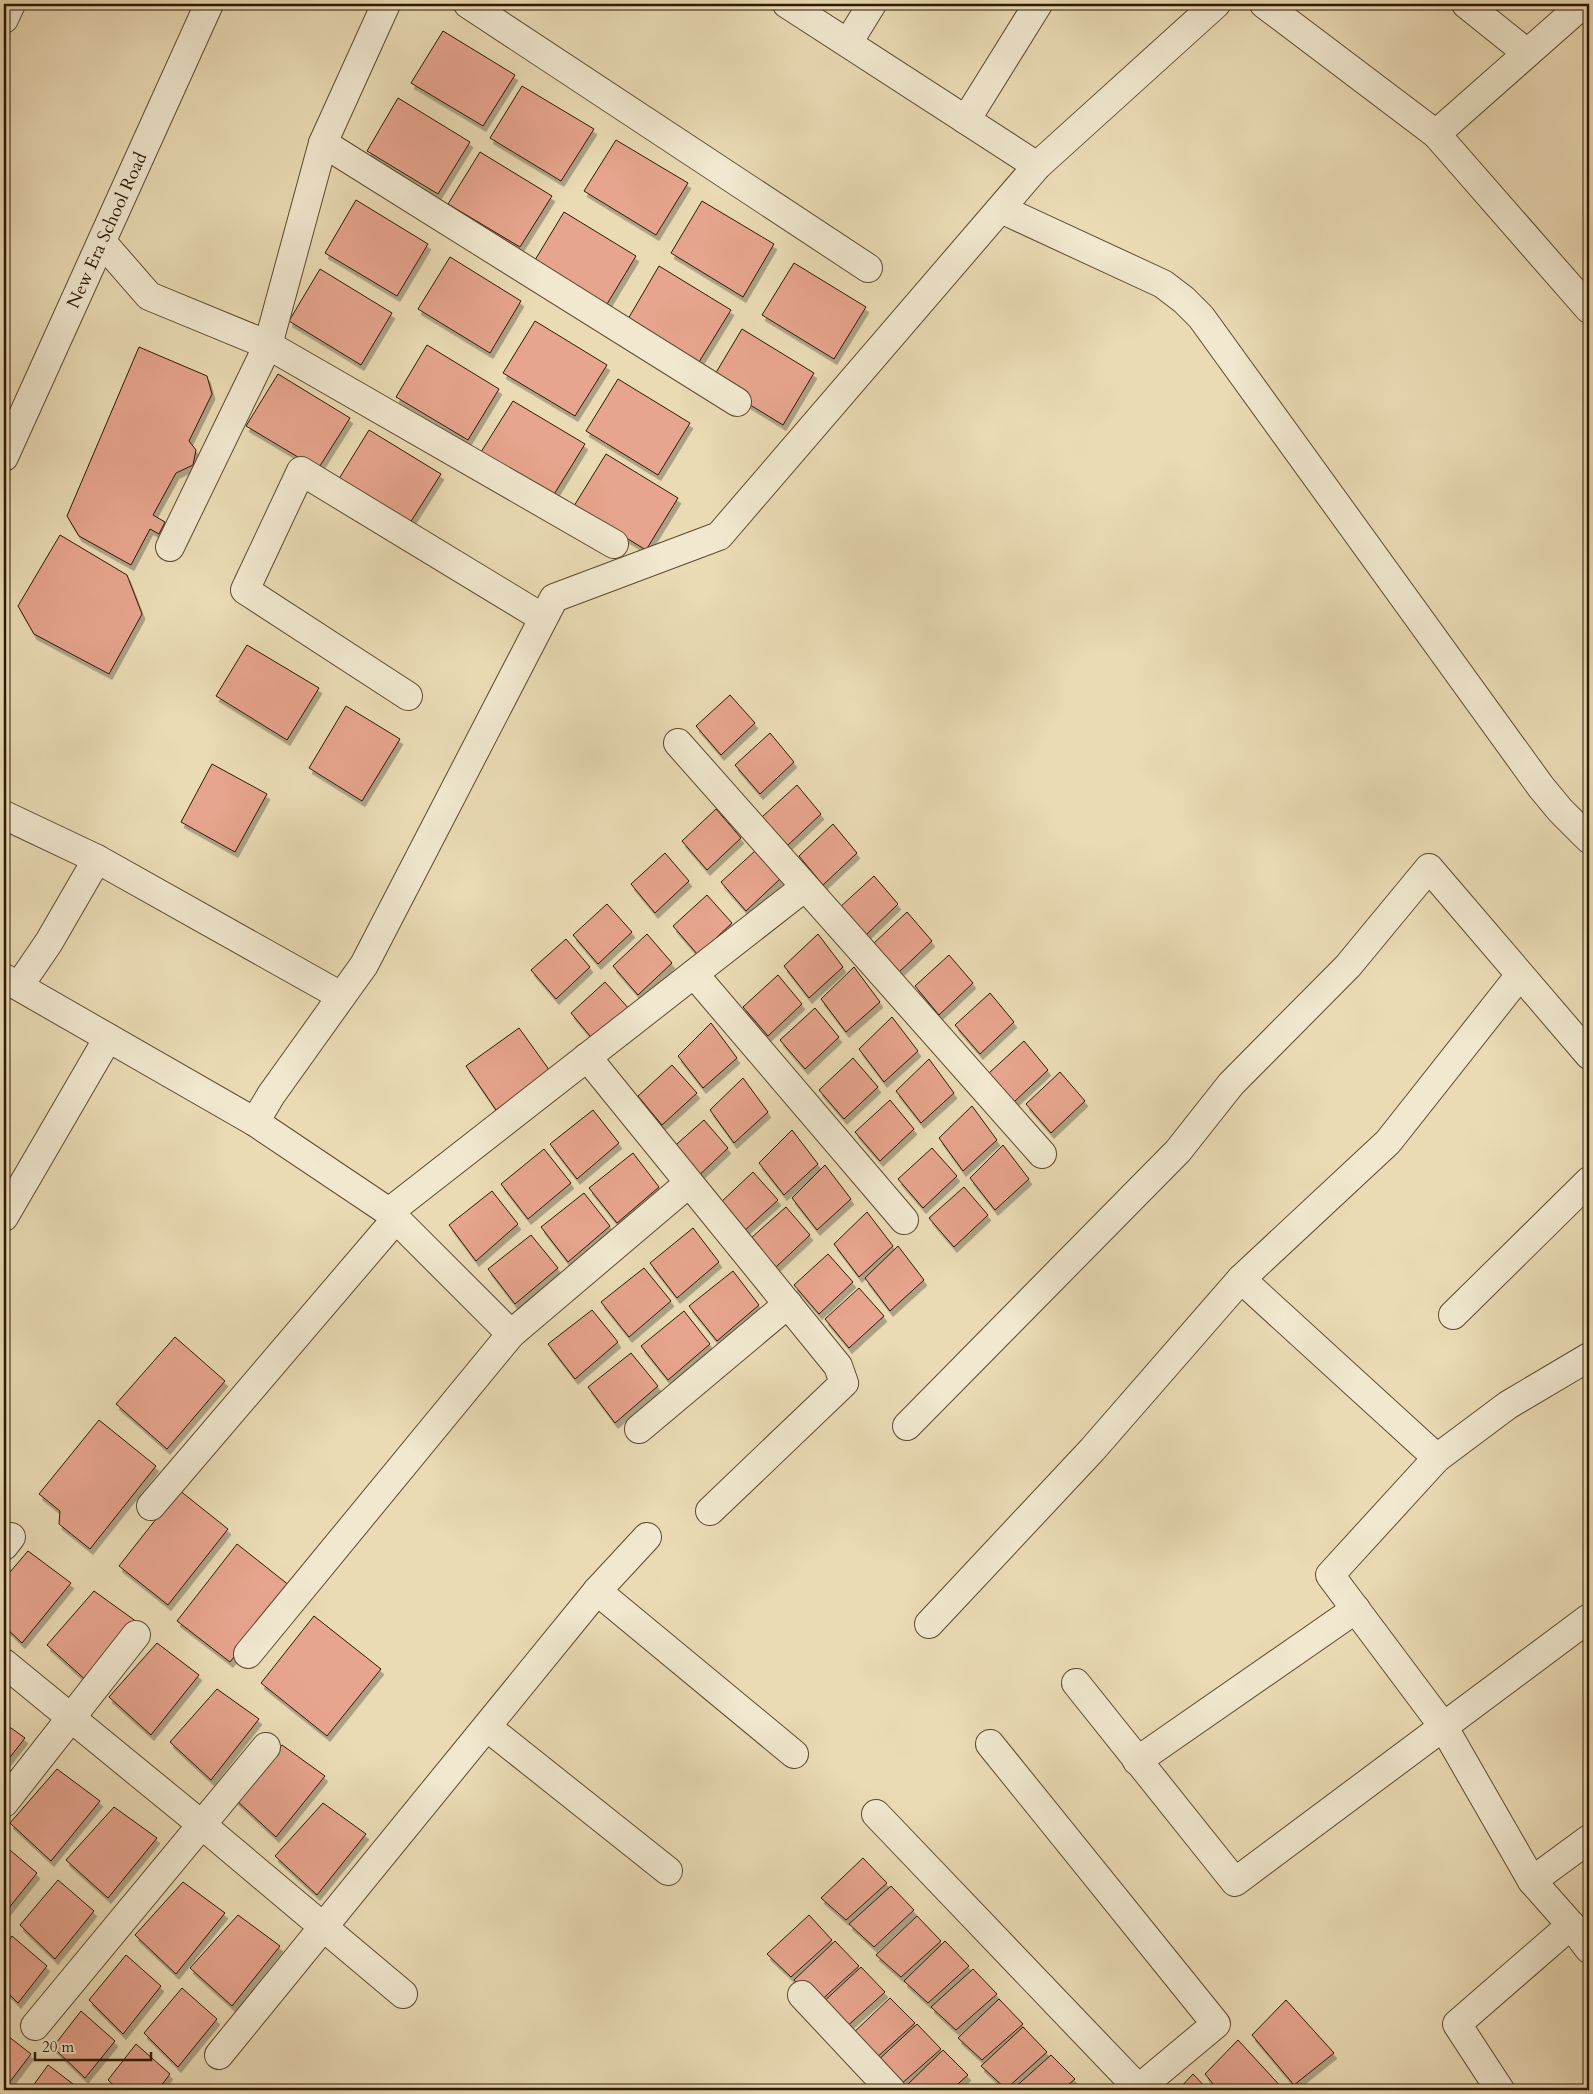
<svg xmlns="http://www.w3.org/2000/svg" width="1593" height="2094" viewBox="0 0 1593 2094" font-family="Cardo,serif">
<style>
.building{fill:#e7a48e;stroke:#2d1902;filter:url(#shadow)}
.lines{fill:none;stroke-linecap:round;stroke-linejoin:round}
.minor-casing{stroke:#5c4a2f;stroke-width:30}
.minor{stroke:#f1e8cf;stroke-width:28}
.labels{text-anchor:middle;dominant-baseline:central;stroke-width:4;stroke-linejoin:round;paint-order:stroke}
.street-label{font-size:18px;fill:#2d1902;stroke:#f1e8cf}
</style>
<defs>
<filter id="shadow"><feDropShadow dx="3" dy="5.5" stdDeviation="0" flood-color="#0004"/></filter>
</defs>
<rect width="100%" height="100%" fill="#eadbb5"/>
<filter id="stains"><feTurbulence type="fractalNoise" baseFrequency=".004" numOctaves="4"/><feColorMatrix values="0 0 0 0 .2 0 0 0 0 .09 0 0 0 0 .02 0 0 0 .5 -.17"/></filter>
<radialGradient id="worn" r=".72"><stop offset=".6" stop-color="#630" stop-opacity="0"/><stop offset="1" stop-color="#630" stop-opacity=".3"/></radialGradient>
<g class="building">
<path d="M443,31L515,75L483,126L411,83Z"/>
<path d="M522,86L594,129L561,181L490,138Z"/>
<path d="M398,98L470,142L438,194L367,151Z"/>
<path d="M616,140L688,183L656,235L584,191Z"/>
<path d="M480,152L552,196L520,247L448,204Z"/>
<path d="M356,200L428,244L397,296L325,253Z"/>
<path d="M702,201L774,244L743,297L671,253Z"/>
<path d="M564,212L636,256L604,309L532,265Z"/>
<path d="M450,257L521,301L490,353L418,309Z"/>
<path d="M794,263L866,307L834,359L762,315Z"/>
<path d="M659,266L731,310L699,362L628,319Z"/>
<path d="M320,269L392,313L361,365L289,321Z"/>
<path d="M535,321L607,365L575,416L503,373Z"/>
<path d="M742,329L814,373L783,425L711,381Z"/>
<path d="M427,345L499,389L468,440L396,397Z"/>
<path d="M139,347L207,376L212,394L189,441L196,450L193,465L176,473L153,515L165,522L159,534L150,529L131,565L79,536L67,516Z"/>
<path d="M278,374L350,418L318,469L246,426Z"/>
<path d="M618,379L690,423L658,475L586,431Z"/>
<path d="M513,401L585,444L553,496L481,452Z"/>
<path d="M369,430L441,474L408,526L337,482Z"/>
<path d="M606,454L678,498L646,550L574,506Z"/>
<path d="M60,535L127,575L142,614L109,674L34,634L18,606Z"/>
<path d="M247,645L319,688L287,740L216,696Z"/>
<path d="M730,695L755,723L721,755L696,726Z"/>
<path d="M346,706L400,739L362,801L309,768Z"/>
<path d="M770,733L794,762L760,794L735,765Z"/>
<path d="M212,764L267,794L235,852L181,822Z"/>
<path d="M797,785L821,814L787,846L762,817Z"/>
<path d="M716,809L741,838L707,870L682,841Z"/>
<path d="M833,824L857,853L823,885L799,856Z"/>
<path d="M755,851L780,879L746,911L721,882Z"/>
<path d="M665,853L689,881L655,913L631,884Z"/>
<path d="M874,876L898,904L864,937L839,908Z"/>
<path d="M707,895L732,923L698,955L673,926Z"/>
<path d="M607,904L632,932L598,964L573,935Z"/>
<path d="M907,912L932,941L898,973L873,944Z"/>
<path d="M647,934L672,963L638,995L613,966Z"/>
<path d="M818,934L843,967L809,998L784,966Z"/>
<path d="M566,939L590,967L556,999L531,970Z"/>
<path d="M949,955L973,983L939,1015L915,986Z"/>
<path d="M854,967L880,1002L846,1032L821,999Z"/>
<path d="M778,975L802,1004L768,1036L743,1007Z"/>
<path d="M605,982L630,1010L595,1042L571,1013Z"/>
<path d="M990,993L1014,1022L980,1054L955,1025Z"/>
<path d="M815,1008L839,1037L805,1069L780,1040Z"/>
<path d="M892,1017L918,1051L884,1082L859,1049Z"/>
<path d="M711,1023L737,1058L703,1088L678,1056Z"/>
<path d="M519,1028L550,1071L496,1110L466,1066Z"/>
<path d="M1024,1041L1048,1070L1014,1102L989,1073Z"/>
<path d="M853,1058L878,1087L844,1119L819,1090Z"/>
<path d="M929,1059L954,1093L921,1123L896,1091Z"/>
<path d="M672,1065L697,1093L662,1125L638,1096Z"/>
<path d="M1060,1072L1085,1101L1051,1133L1026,1104Z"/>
<path d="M743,1078L768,1112L734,1143L710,1110Z"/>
<path d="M890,1100L914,1129L880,1161L855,1132Z"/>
<path d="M972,1106L997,1140L963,1171L939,1138Z"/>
<path d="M593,1110L619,1143L577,1179L550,1144Z"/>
<path d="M704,1120L728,1148L694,1180L669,1151Z"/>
<path d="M792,1130L818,1164L784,1195L759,1163Z"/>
<path d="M1003,1145L1029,1179L995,1210L970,1178Z"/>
<path d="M932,1148L957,1176L923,1208L898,1179Z"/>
<path d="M544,1149L571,1183L528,1219L501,1184Z"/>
<path d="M633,1153L659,1187L617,1223L589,1188Z"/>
<path d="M825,1165L851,1199L817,1230L792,1198Z"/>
<path d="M753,1172L778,1200L743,1232L719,1204Z"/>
<path d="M964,1187L988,1215L954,1247L929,1218Z"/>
<path d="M492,1191L518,1224L476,1261L449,1225Z"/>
<path d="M584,1193L610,1226L568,1262L541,1227Z"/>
<path d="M786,1207L810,1235L776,1267L751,1238Z"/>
<path d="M867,1212L893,1246L859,1277L834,1244Z"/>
<path d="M693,1228L719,1262L677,1298L650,1263Z"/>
<path d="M531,1235L558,1268L515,1304L488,1269Z"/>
<path d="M898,1246L924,1280L890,1311L865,1278Z"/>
<path d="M828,1254L853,1282L819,1314L794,1285Z"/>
<path d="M644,1268L671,1301L629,1337L601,1302Z"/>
<path d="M733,1271L759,1305L717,1341L689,1306Z"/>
<path d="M859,1288L884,1316L849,1348L825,1319Z"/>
<path d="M592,1310L618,1342L575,1379L548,1344Z"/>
<path d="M684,1311L710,1344L668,1380L641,1346Z"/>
<path d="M175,1337L225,1381L167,1449L116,1404Z"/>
<path d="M631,1353L658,1386L615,1423L588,1387Z"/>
<path d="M99,1420L156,1466L90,1549L59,1524L60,1511L39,1494Z"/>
<path d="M179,1490L228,1529L168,1605L119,1566Z"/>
<path d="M237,1544L290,1586L230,1662L177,1621Z"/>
<path d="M28,1551L71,1583L22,1643L4,1626V1579Z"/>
<path d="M94,1591L137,1622L89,1683L47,1645Z"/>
<path d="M314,1616L381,1669L327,1736L261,1683Z"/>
<path d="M157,1643L199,1675L151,1735L109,1697Z"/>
<path d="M217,1689L259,1719L211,1780L170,1742Z"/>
<path d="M4,1723L25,1738L4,1765Z"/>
<path d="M282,1745L325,1776L276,1837L235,1799Z"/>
<path d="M57,1769L100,1801L51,1861L10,1823Z"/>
<path d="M323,1803L366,1834L317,1895L275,1856Z"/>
<path d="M114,1807L157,1838L108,1898L66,1860Z"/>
<path d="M4,1845L37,1873L4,1914Z"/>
<path d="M863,1858L887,1883L846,1920L821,1898Z"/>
<path d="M58,1880L94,1911L55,1959L20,1925Z"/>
<path d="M183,1882L225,1913L176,1974L135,1935Z"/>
<path d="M891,1886L914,1910L874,1947L849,1924Z"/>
<path d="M238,1915L280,1946L232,2006L190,1968Z"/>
<path d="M809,1915L832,1940L791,1977L767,1954Z"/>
<path d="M917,1916L941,1941L901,1977L876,1955Z"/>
<path d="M12,1936L47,1966L18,2003L4,1989V1947Z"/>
<path d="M835,1941L859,1966L818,2003L794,1980Z"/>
<path d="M945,1941L969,1966L928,2003L904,1981Z"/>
<path d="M126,1955L161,1986L123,2034L89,2000Z"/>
<path d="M861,1967L885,1992L844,2029L819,2006Z"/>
<path d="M973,1969L997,1994L956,2030L931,2007Z"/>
<path d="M182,1988L217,2019L178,2067L144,2033Z"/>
<path d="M890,1998L915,2023L874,2060L849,2037Z"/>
<path d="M999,1999L1023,2024L982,2060L958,2038Z"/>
<path d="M1286,2000L1334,2053L1294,2085L1252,2035Z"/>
<path d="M81,2011L115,2041L85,2078L53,2047Z"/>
<path d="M917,2024L941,2049L900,2085L875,2063Z"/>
<path d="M1023,2027L1047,2052L1006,2089L981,2066Z"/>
<path d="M4,2033L31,2054L6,2087L4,2086Z"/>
<path d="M1238,2040L1284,2090H1218L1205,2074Z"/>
<path d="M136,2044L170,2074L158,2090H119L108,2080Z"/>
<path d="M943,2050L968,2075L951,2090H902Z"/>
<path d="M1051,2055L1075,2079L1062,2090H1012Z"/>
<path d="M48,2065L81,2090H30Z"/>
<path d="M1193,2074L1208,2090H1178Z"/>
<path d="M969,2084L975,2090H962Z"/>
</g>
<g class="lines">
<defs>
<g id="minor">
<path d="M468,4L868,268"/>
<path d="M787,4L1037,166"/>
<path d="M1264,4L1436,134L1583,4"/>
<path d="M1466,4L1527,53"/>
<path d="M4,19L11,4"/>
<path d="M848,43L872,4"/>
<path d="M966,120L1038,4"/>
<path d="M1436,134L1589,309"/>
<path d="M323,143L737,402"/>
<path d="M1001,209L1163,284L1184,300L1201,317L1541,787L1560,810L1589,839"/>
<path d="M102,242L149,296L268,345L614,544"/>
<path id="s1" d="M4,457L209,4"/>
<path d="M170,547L268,345L323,143L386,4"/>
<path d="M408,696L245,590L301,471L543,618"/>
<path d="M678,743L1042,1154"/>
<path d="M4,815L97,859L341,996"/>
<path d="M694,974L904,1220"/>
<path d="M4,978L255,1122L389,1212L511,1334"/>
<path d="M19,986L49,942L97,859"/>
<path d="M587,1057L838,1366L844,1383L710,1511"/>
<path d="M255,1122L271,1095L364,965L554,598L719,536L1037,166L1216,4"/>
<path d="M389,1212L805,887"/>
<path d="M4,1217L108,1038"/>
<path d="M1453,1315L1589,1181"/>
<path d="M1589,1357L1508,1405L1437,1458L1330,1575L1443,1726L1532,1881L1589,1839"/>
<path d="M907,1426L1178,1151L1231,1084L1348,966L1429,868L1589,1055"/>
<path d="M639,1429L788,1304"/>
<path d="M1437,1458L1241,1279L1388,1142L1520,975"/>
<path d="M151,1506L396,1219"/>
<path d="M4,1546L11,1537"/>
<path d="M597,1591L794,1754"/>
<path d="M929,1624L1092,1450L1241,1279"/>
<path d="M248,1654L511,1334L689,1183"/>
<path d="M4,1663L202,1825L403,1994"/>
<path d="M1076,1683L1235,1882L1589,1618"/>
<path d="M487,1727L668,1871"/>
<path d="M990,1744L1216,2024L1137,2090"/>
<path d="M1137,1761L1356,1609"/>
<path d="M4,1803L136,1635"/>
<path d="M876,1814L1139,2089"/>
<path d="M1532,1881L1571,1925"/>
<path d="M802,1995L891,2090"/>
<path d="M35,2026L266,1747"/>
<path d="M219,2055L597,1591L647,1537"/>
<path d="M1500,2090L1457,2024L1571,1925L1589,1949"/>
</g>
</defs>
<use href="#minor" class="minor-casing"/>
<use href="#minor" class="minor"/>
</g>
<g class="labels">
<g class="street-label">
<text stroke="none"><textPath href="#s1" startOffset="249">New Era School Road</textPath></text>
</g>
</g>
<rect width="1593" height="2094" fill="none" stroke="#eadbb5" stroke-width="20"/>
<rect x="5" y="5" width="1583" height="2084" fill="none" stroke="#2d1902" stroke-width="2.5"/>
<rect x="10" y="10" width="1573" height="2074" fill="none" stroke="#2d1902"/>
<path d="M35 2052v8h116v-8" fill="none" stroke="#2d1902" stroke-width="2.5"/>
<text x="42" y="2052" font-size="15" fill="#2d1902" stroke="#f1e8cf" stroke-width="4" paint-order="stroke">20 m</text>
<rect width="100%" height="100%" filter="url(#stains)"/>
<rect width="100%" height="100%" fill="url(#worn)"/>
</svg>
